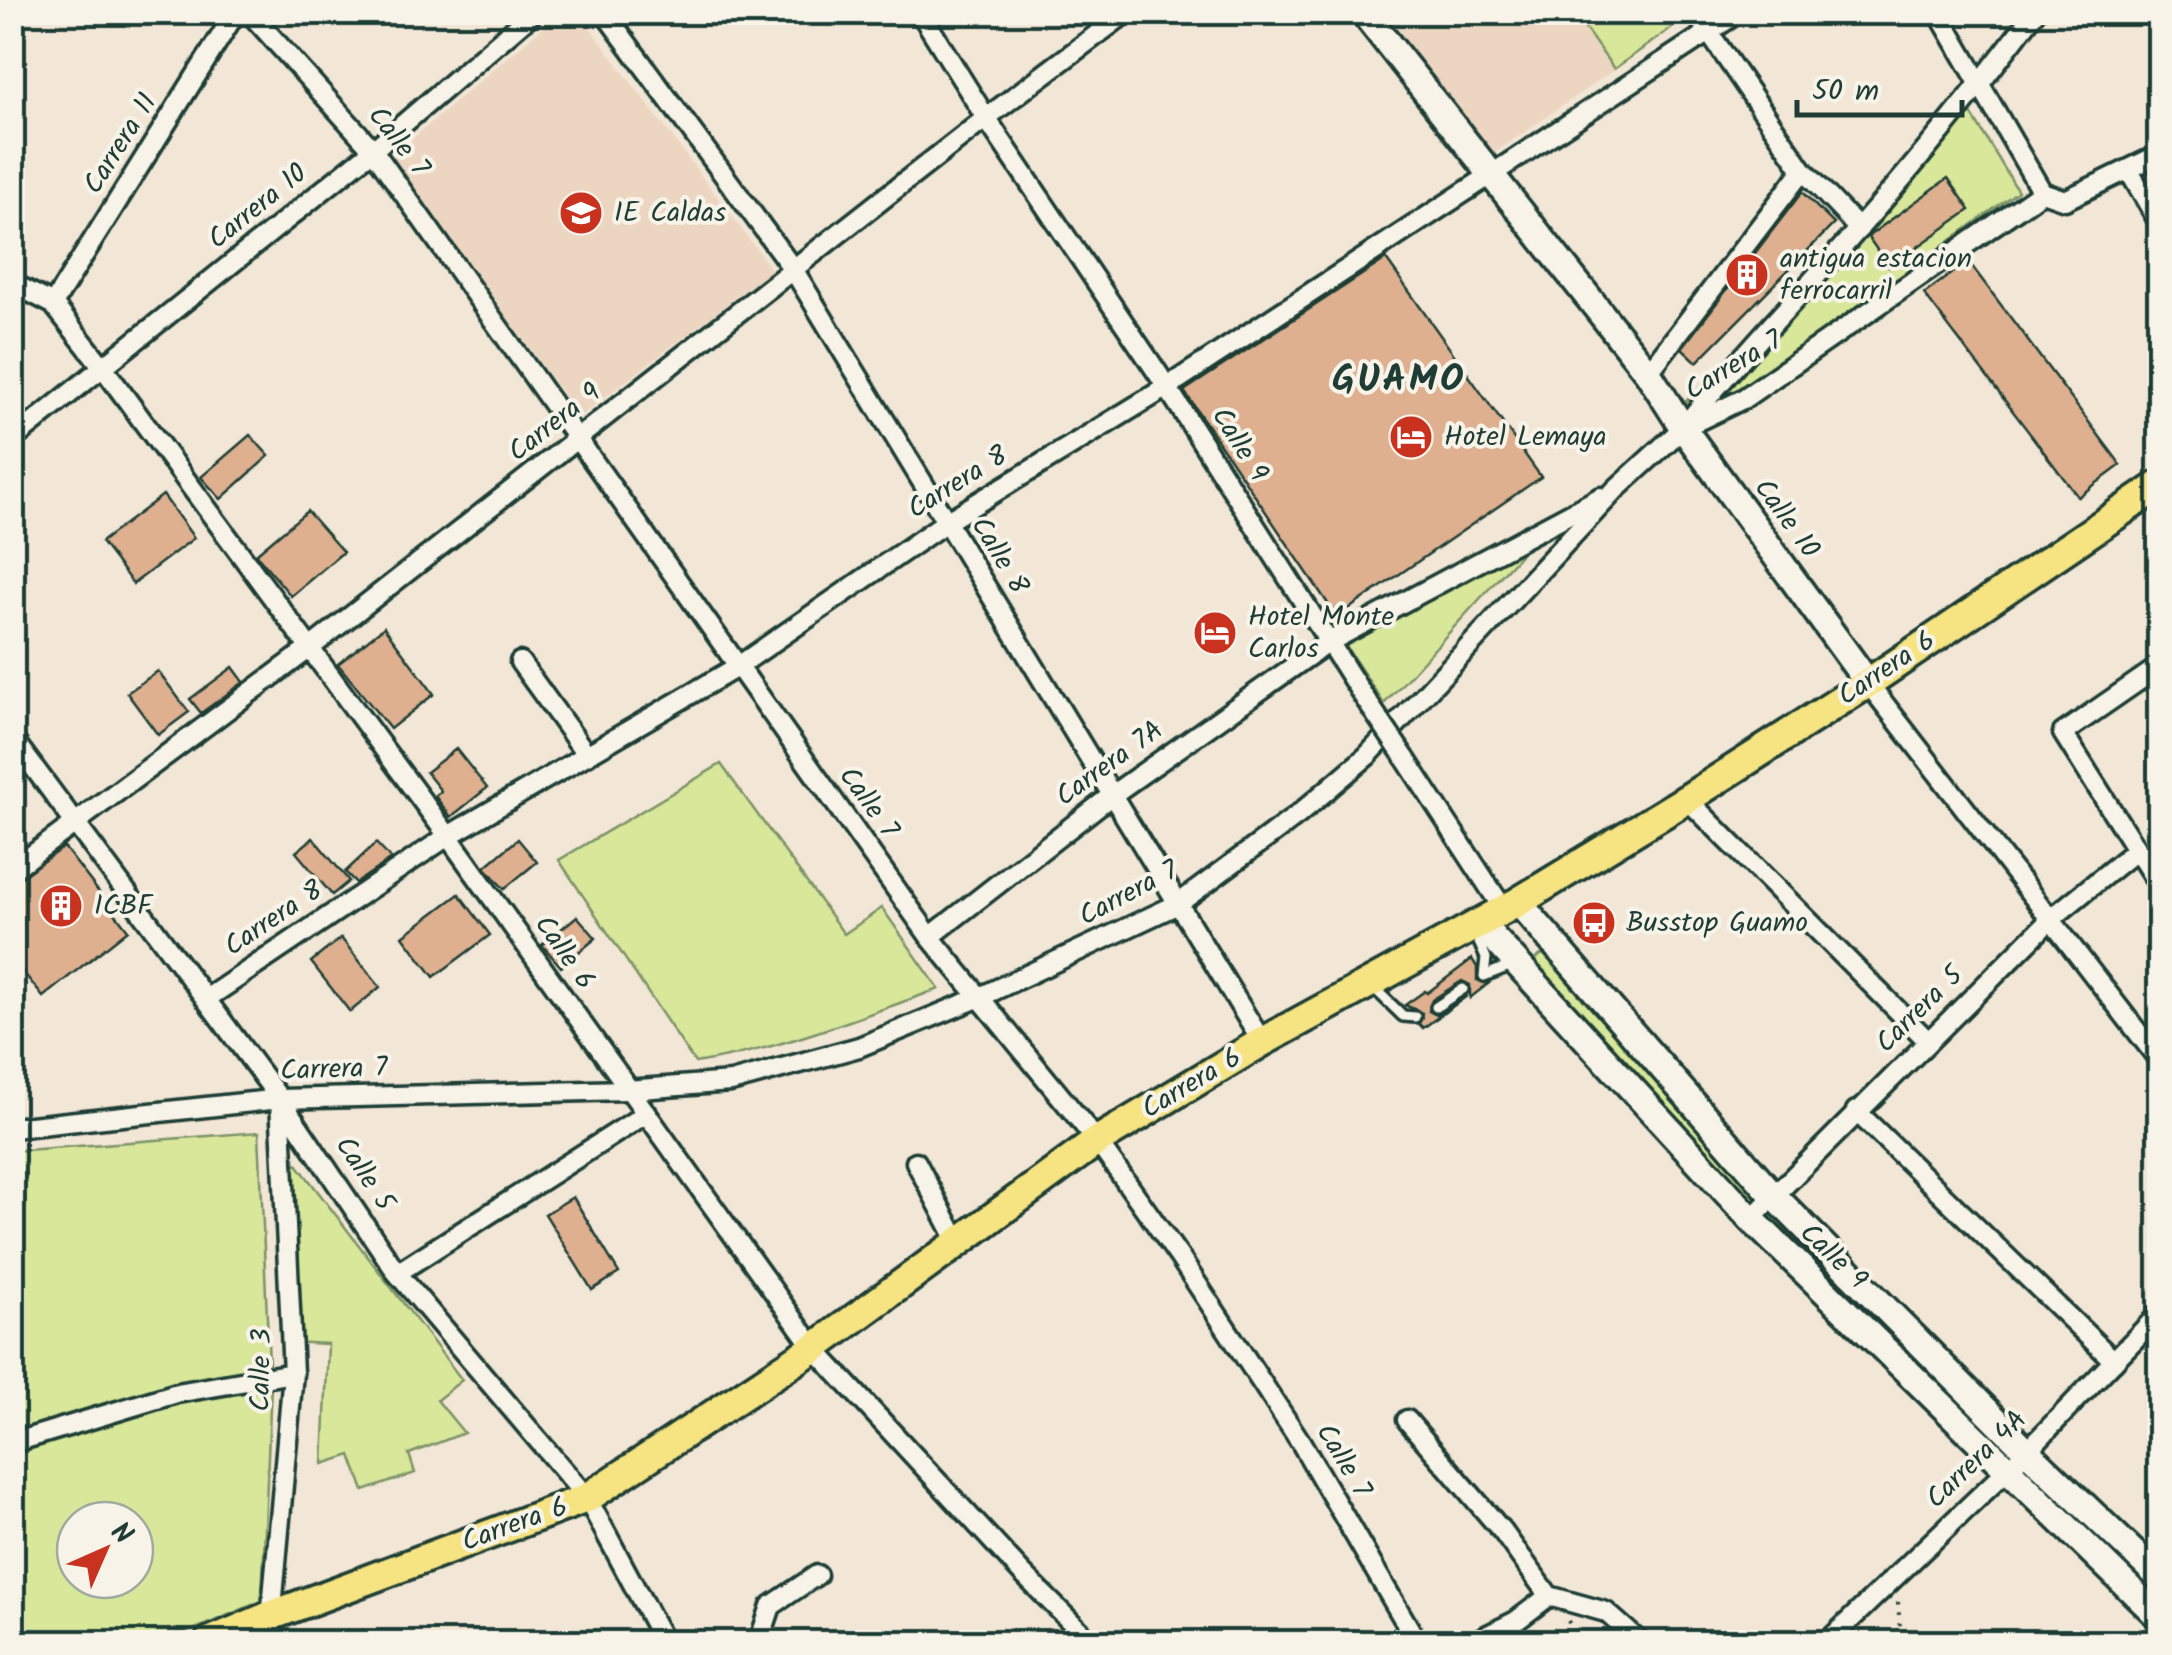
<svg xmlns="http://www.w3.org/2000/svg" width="2172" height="1655" viewBox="0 0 2172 1655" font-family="Kalam,sans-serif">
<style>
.built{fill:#ecd6c1}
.green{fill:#d8e79a;stroke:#7c9267;stroke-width:2.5;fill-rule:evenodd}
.building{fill:#deb08f;stroke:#1f3d34;stroke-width:2.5}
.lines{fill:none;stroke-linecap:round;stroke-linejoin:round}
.lane-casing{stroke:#1f3d34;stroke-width:16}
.street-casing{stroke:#1f3d34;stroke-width:25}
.secondary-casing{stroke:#1f3d34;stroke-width:32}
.primary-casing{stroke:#1f3d34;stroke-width:35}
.path{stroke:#1f3d34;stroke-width:4;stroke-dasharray:2.5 8;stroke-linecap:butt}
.lane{stroke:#f7f3e8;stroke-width:9}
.street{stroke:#f7f3e8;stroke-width:18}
.secondary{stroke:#f7f3e8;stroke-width:25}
.primary{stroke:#f6e381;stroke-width:28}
.street-bridge-casing{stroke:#1f3d34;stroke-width:25;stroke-linecap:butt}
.street-bridge{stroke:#f7f3e8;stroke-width:18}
.labels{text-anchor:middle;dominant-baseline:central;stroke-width:8;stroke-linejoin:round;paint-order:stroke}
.street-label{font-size:28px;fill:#1f3d34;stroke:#f7f3e8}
.poi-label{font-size:28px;fill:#1f3d34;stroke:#f7f3e8;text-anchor:start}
.district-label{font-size:38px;font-weight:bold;letter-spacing:2.5px;fill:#1f3d34;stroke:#f7f3e8}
</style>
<rect width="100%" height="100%" fill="#f2e6d6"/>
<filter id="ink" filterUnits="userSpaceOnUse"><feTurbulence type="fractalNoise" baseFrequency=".01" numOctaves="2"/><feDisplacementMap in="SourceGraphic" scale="20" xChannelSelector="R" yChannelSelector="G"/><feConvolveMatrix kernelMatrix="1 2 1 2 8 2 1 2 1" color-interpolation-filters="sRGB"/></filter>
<g filter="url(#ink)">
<g class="built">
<path d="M561,12L579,13L772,270L579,417L391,157Z"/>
<path d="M1675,12L1682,22L1492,155L1378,13Z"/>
</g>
<g class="green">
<path d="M1574,13H1662L1673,27L1614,69Z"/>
<path d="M1963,100L2018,191L1698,426L1680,407L1864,230Z"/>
<path d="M1549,523L1384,704L1345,645Z"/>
<path d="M721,764L844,934L882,908L939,989C859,1017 779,1050 695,1063L559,860Z"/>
<path d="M1549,949L1766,1194L1749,1208L1529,964Z"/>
<path d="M259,1132L269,1364L81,1413L13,1435V1151Z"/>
<path d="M277,1138L462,1380L437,1400L464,1433L409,1454L415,1473L364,1491L351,1455L323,1464L328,1344L288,1342Z"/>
<path d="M1776,1204L2011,1440L1999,1452L1762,1220Z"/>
<path d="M271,1384L262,1601L164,1642H13L12,1450L188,1400ZM75,1520H135V1580H75Z"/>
</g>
<g class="building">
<path d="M1948,178L1970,210L1889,267L1868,237L1870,235Z"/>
<path d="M1802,192L1834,224L1697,362L1682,348Z"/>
<path d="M1386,259L1541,477L1337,617L1184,391Z"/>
<path d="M1968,261L2121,465L2078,497L1924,294Z"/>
<path d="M250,435L269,456L221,499L201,477Z"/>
<path d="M163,495L194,538L133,584L101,542Z"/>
<path d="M307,511L343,552L291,596L256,554Z"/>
<path d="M384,627L434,694L390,729L338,664Z"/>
<path d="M233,667L244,682L201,713L190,699Z"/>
<path d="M158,671L189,712L158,735L127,693Z"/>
<path d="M456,749L487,788L451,817L435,796L441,791L426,772Z"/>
<path d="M313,838L349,881L332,895L296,852Z"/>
<path d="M518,839L537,862L504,889L485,867Z"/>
<path d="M376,843L391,859L356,883L345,872Z"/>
<path d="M64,847L128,930L43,997L12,958V882Z"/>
<path d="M459,894L490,935L434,977L403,936Z"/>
<path d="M577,916L596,938L561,967L542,945Z"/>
<path d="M341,938L380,987L350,1012L311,962Z"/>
<path d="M1472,959L1477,967V980L1489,983L1470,998V985L1462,981L1432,1000L1429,1011L1437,1015L1467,996L1423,1028L1419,1024L1422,1013L1405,1005L1425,991L1427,993Z"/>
<path d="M573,1197L619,1273L592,1290L545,1214Z"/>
</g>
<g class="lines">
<defs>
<g id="lane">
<path d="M1474,931L1486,958L1484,976L1514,964"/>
<path d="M1371,985L1403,1016L1415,1017"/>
<path d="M1436,1007L1463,989"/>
</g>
<g id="street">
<path d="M249,12L373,150L930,937L1097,1141L1180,1258L1300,1441L1417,1642"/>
<path d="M604,12L793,269L1262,1042"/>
<path d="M920,12L986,118L1167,387L1362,694"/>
<path d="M1695,12L1803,170L1859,229"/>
<path d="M1938,12L2042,192L2065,200L2160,154"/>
<path d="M2129,171L2160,224"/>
<path d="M12,283L53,304L102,366L448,836L814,1348L1022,1573L1091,1642"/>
<path d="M53,304L236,12"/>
<path d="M1648,373L1803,170"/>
<path d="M1687,423C1741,355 1803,293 1860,227C1921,158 1979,86 2035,12"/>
<path d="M12,440L373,150L534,12"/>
<path d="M520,662L587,755"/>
<path d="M2160,666L2063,733L2160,887"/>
<path d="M1868,683L2160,1061"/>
<path d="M12,738L280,1099L397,1273L587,1498L664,1642"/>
<path d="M1405,758L1504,910"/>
<path d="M1687,799L1928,1041"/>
<path d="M12,870L310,648L986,118L1127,12"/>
<path d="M930,937L1112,795L1327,643L1601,497"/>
<path d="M206,999L448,836L737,667L946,522L1167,387L1739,12"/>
<path d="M1856,1111L2114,1361"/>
<path d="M12,1128L280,1099L627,1090L731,1082L859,1047L978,998L1178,904L1299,814L1367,756L1616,489L1683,428L1743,399L2042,192"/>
<path d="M916,1162L958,1242"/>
<path d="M1751,1219L2052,918L2136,850"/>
<path d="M397,1273L647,1113"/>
<path d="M1407,1420L1503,1532L1549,1596L1606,1612L1640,1642"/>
<path d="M12,1443L177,1393L293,1373"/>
<path d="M269,1642L293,1373L280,1099"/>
<path d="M752,1642L760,1639L771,1606L817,1575"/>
<path d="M1474,1642L1516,1621L1549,1596"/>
<path d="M1827,1642L2027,1451L2160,1313"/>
</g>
<g id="secondary">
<path d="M1363,12L1648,373L1683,428L1868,683"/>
<path d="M1518,902L1773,1195L2027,1451L2160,1578"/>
<path d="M1480,923L1751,1219L2160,1618"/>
</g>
<path id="primary" d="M209,1642L270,1616L587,1498L814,1348L1097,1141L1262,1042L1518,902L1687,799L1868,683L2160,485"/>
</defs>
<use href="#lane" class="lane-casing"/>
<use href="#street" class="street-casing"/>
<use href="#secondary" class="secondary-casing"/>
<use href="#primary" class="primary-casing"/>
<g class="path">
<path d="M1898,1602L1901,1642"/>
<path d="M1568,1621L1582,1642"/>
</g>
<use href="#lane" class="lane"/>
<use href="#street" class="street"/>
<use href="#secondary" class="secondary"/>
<use href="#primary" class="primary"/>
<defs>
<path id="street-bridge" d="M1362,694L1405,758"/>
</defs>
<use href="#street-bridge" class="street-bridge-casing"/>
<use href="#street-bridge" class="street-bridge"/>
</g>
</g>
<defs>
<symbol id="school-disc" viewBox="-11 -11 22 22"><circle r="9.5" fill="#c8321e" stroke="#f7f3e8"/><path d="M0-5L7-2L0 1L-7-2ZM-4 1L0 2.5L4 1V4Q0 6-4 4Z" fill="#fff"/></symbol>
<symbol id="building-disc" viewBox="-11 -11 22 22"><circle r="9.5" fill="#c8321e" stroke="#f7f3e8"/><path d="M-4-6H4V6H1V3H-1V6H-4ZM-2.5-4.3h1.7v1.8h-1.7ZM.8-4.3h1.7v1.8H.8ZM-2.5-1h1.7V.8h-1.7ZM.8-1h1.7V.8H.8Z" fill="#fff"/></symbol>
<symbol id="hotel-disc" viewBox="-11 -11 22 22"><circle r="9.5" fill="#c8321e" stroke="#f7f3e8"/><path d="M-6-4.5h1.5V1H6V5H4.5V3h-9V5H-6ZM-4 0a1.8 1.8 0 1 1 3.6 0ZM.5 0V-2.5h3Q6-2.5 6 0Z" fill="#fff"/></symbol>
<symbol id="bus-disc" viewBox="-11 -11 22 22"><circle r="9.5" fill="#c8321e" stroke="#f7f3e8"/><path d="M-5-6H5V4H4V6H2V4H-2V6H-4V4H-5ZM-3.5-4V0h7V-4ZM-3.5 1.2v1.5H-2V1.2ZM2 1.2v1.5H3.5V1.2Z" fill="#fff"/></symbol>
</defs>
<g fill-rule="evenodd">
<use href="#school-disc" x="556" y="188" width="50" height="50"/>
<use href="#building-disc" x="1722" y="250" width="50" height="50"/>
<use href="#hotel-disc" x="1386" y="412" width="50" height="50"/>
<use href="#hotel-disc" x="1190" y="608" width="50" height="50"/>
<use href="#building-disc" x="36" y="881" width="50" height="50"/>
<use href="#bus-disc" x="1569" y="898" width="50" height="50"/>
</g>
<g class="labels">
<g class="street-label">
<text transform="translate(398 142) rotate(52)">Calle 7</text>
<text transform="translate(121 144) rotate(-58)">Carrera 11</text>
<text transform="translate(258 207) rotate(-39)">Carrera 10</text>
<text transform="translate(1734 366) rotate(-31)">Carrera 7</text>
<text transform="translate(555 423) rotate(-38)">Carrera 9</text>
<text transform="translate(1239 445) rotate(58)">Calle 9</text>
<text transform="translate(958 483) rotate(-32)">Carrera 8</text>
<text transform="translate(1786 519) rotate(54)">Calle 10</text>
<text transform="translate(999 556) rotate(59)">Calle 8</text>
<text transform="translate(1887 669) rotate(-34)">Carrera 6</text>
<text transform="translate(1110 764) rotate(-36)">Carrera 7A</text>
<text transform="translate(868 803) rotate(54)">Calle 7</text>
<text transform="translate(1129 894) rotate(-28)">Carrera 7</text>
<text transform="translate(274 919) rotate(-34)">Carrera 8</text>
<text transform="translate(564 953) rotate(55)">Calle 6</text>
<text transform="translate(1920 1010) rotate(-45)">Carrera 5</text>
<text transform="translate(334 1070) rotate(-2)">Carrera 7</text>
<text transform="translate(1192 1084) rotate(-31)">Carrera 6</text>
<text transform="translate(364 1174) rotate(56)">Calle 5</text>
<text transform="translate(1833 1257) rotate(44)">Calle 9</text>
<text transform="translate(262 1370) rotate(-89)">Calle 3</text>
<text transform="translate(1977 1460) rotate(-44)">Carrera 4A</text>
<text transform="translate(1343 1461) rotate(59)">Calle 7</text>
<text transform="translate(515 1525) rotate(-20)">Carrera 6</text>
</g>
<g class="poi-label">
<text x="614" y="213">IE Caldas</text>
<text x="1780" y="259">antigua estacion<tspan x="1780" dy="32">ferrocarril</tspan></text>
<text x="1444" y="437">Hotel Lemaya</text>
<text x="1248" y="617">Hotel Monte<tspan x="1248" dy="32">Carlos</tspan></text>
<text x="94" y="906">ICBF</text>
<text x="1626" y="923">Busstop Guamo</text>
</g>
<g class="district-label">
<text x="1399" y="381">GUAMO</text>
</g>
</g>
<rect width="2172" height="1655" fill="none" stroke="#f7f3e8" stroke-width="50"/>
<rect x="25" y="25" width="2122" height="1605" fill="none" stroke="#1f3d34" stroke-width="4" filter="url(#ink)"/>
<g transform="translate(105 1550) rotate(45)"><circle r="48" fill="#f7f3e8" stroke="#a1aaa0" stroke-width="2.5"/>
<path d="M0-8L18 38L0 25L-18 38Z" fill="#c8321e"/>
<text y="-15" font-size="28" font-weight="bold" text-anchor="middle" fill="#1f3d34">N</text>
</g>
<path d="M1797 100v15h165v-15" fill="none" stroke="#1f3d34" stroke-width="5"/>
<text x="1812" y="100" font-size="30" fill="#1f3d34" stroke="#f7f3e8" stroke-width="8" paint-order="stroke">50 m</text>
</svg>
